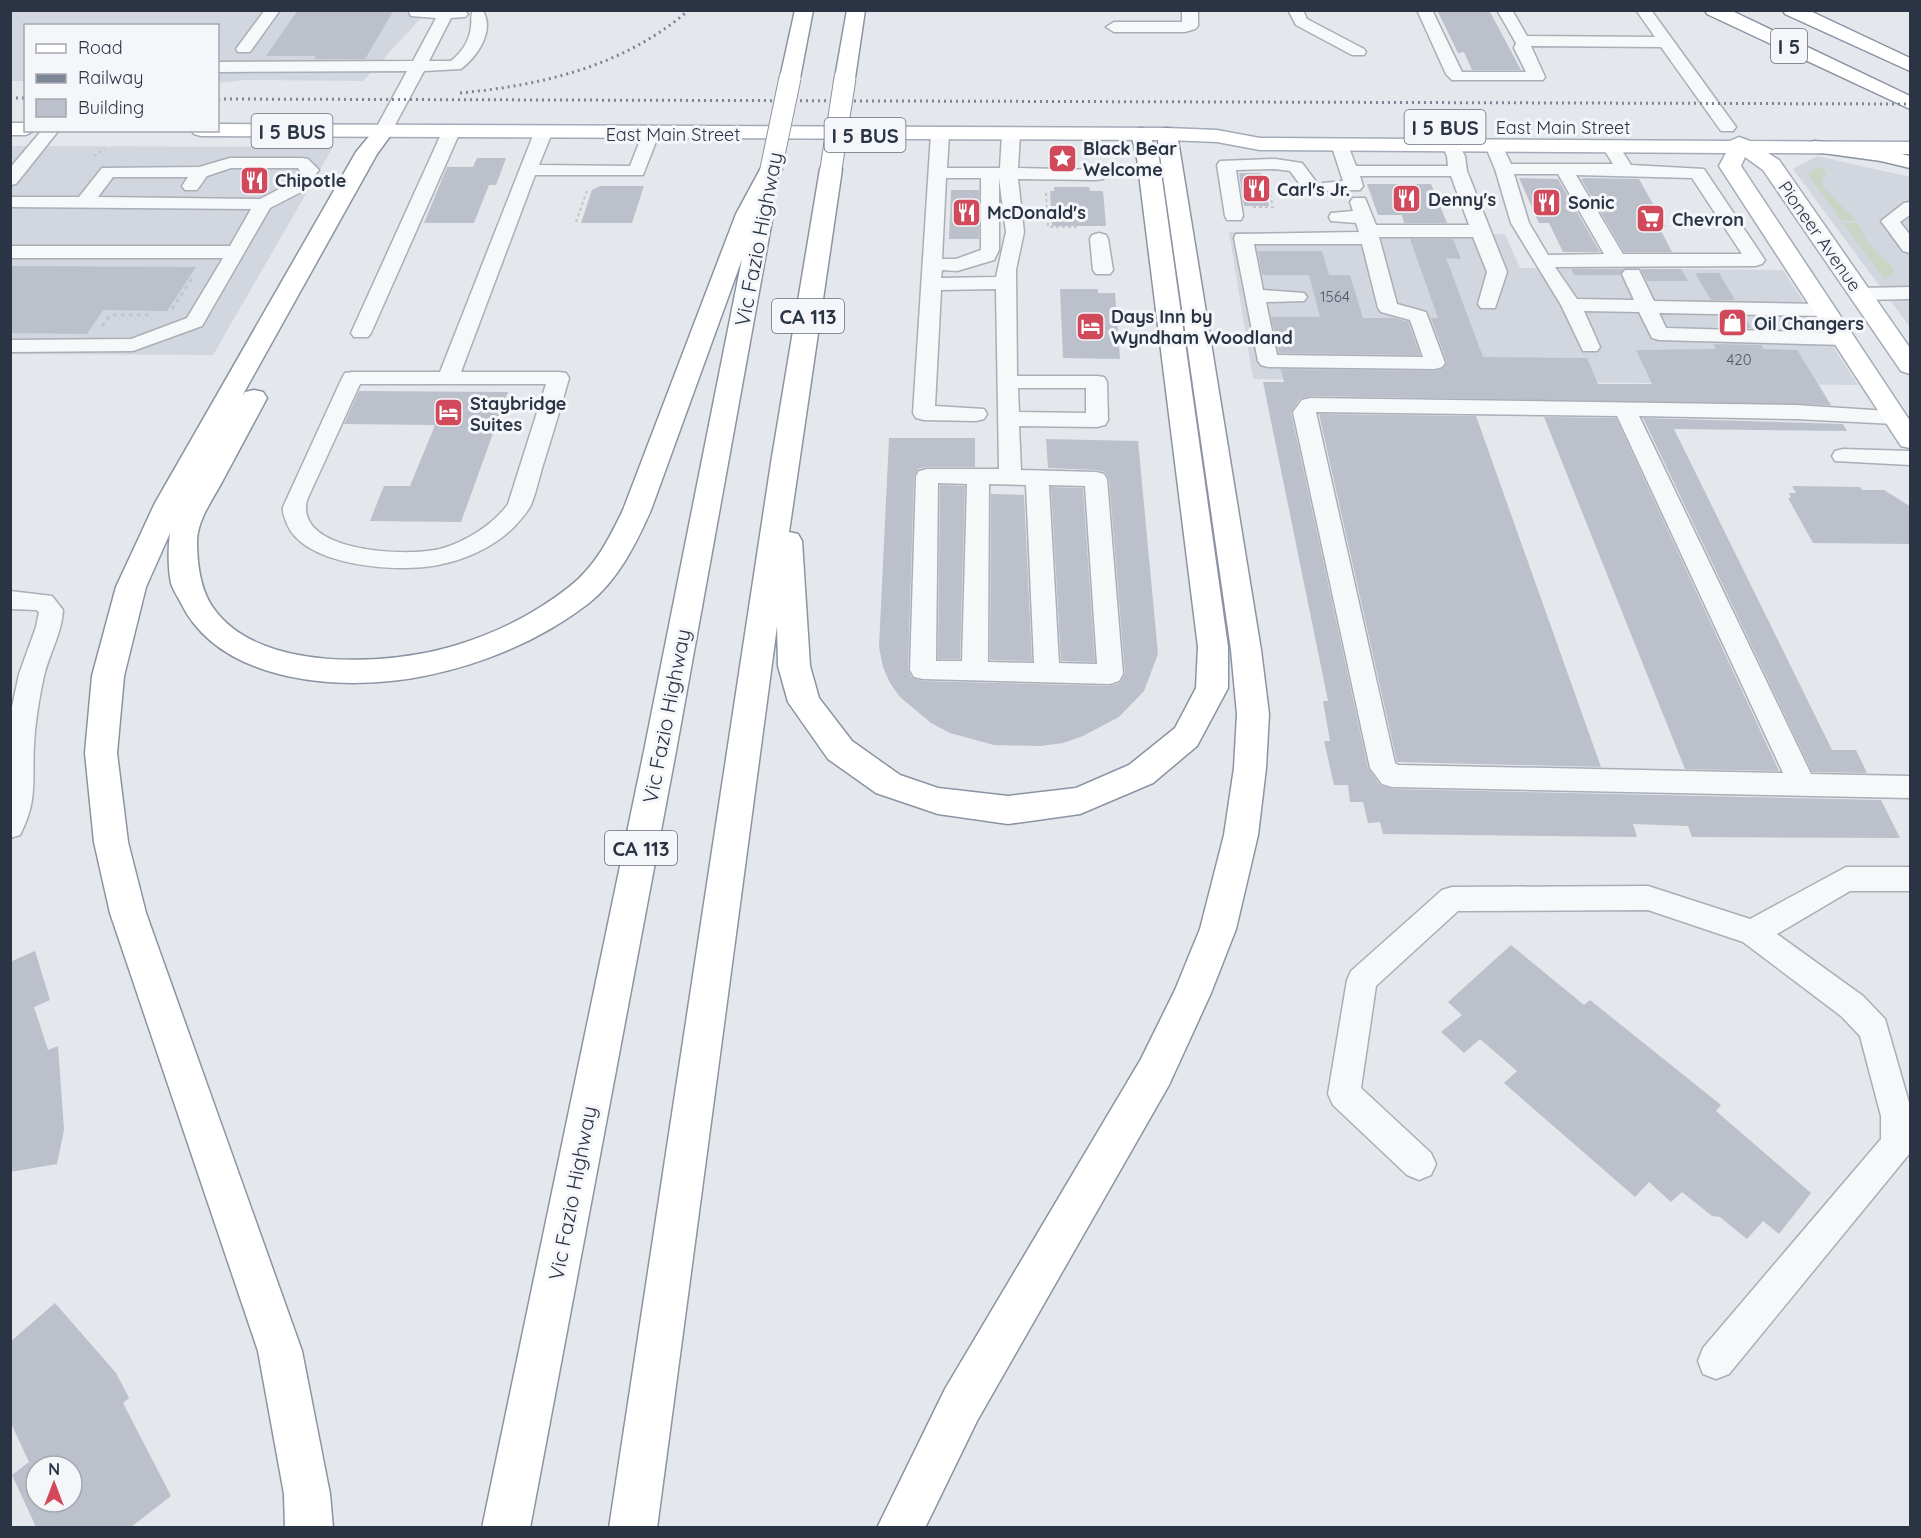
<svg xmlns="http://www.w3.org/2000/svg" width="1921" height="1538" viewBox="0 0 1921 1538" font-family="Quicksand,sans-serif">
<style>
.built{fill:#d2d6de}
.green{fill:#c9d6c5}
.building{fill:#bbc0ca;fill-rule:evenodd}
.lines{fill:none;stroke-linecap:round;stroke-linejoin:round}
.minor-casing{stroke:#a9aeb7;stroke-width:3}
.major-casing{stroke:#a3abb8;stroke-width:3}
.highway-casing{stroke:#8b94a3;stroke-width:3}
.path-far1{stroke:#c2c5cb;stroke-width:2;stroke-dasharray:3 3;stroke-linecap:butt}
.path{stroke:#c2c5cb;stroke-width:3;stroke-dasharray:4 4;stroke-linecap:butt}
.minor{fill:#f7f8fa;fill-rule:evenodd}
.major{fill:#fff;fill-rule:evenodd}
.highway{fill:#fff;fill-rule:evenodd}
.rail{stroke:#7d8696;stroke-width:3;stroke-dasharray:2 4;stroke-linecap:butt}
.highway-bridge-casing{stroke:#8b94a3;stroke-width:23;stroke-linecap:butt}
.highway-bridge{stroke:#fff;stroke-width:21}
.labels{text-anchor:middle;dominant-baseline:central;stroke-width:6;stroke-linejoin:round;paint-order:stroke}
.far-number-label{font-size:15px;fill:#4f5766}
.far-street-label{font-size:18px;fill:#2b3445;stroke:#f4f6f9}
.far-poi-label{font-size:18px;font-weight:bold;fill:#2b3445;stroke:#f4f6f9;text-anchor:start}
.shield{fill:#f4f6f9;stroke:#676e7b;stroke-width:1.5}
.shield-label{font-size:20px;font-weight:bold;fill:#2b3445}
.street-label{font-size:21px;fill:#2b3445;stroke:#f4f6f9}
</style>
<rect width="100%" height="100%" fill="#e4e7ec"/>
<g class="built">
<path d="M11,11H426L421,18L363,81L245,80L218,83V26H26L25,81H11Z"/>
<path d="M11,146L333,147L213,355L11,354Z"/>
<path d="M1817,156L1910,177V327L1793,169Z"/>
<path d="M1229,232L1505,234L1520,268L1783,270L1858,385L1253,379Z"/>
</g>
<g class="green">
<path d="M1821,166L1827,173L1822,182L1824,188L1857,221L1841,220L1811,179L1809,173Z"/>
<path d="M1843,223H1858L1868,243L1893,268V275L1884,279Z"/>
</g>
<g class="building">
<path d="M298,10H394L365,59H314L316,56H266Z"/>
<path d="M1437,10H1489L1521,70H1472L1464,52L1458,53Z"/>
<path d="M477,158H506L496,185H489L474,223H424L447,167H473Z"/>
<path d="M1239,173H1261L1269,206H1244Z"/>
<path d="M1519,178L1558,179L1600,252H1563L1549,223H1539Z"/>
<path d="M1586,178L1639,179L1666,227H1659L1672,252H1624L1581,179Z"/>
<path d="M1367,184H1431L1447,223H1404L1402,215H1378Z"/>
<path d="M600,186H644L632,223H581L592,190Z"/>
<path d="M1054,187H1089L1090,191H1103L1106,226H1052L1050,191H1054Z"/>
<path d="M951,190H979V239H949Z"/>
<path d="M1410,239H1453L1461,259L1446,258L1483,357L1587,358L1598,384H1652L1636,350L1716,349L1713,344L1761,345L1764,349L1797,350L1831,405L1310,396L1300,399L1291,412L1368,768L1380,785L1392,789L1881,800L1900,838L1692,837L1688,826L1633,824L1637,837L1383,834L1380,822L1368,823L1363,802H1350L1348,785H1334L1324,741H1330L1323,701H1328L1263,382H1284L1281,369L1435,371L1444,368L1447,362L1431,318H1438Z"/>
<path d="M1258,251H1322L1329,275H1350L1363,318H1394L1408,322L1420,355L1279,353L1271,317H1320L1309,275H1262Z"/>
<path d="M10,266L196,267L167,311L103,310L87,334L10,333Z"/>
<path d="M1571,269H1623L1620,275H1574Z"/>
<path d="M1641,269H1681L1688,281H1647Z"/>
<path d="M1695,273H1719L1735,300H1711Z"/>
<path d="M1060,289H1098V293H1115L1120,359L1063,358Z"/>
<path d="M1720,316L1745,317L1751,328L1726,327Z"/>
<path d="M359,391L508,392L461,522L370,521L384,486H410L435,425L344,424Z"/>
<path d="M1319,414L1476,416L1601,767L1397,762Z"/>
<path d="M1544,417L1616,418L1779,771L1685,769Z"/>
<path d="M1643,418L1843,424L1847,431L1674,429L1832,750H1856L1867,773L1812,772Z"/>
<path d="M889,438H975V467H926L918,469L914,476L908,670L912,678L923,681L1110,686L1120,683L1125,674L1109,479L1105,472L1097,470L1048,468L1046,439L1138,441L1158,654L1144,691L1119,717L1083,736L1063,743L1040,746L994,745L950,733L931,723L900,697L890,683L883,667L879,647Z"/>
<path d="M940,485L965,486L960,659H938Z"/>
<path d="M1792,486L1860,487L1862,490H1884L1911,507V544L1813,543L1788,498H1791L1789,493H1796Z"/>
<path d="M1051,487L1083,488L1095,662L1061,661Z"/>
<path d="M991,494L1024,495L1032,661L990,660Z"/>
<path d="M1511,945L1584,1005L1590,1000L1721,1105L1716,1111L1811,1193L1779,1234L1763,1221L1747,1239L1720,1217L1712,1216L1682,1192L1671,1202L1649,1182L1635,1197L1504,1083L1517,1071L1480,1039L1464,1053L1441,1032L1462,1015L1448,1002Z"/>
<path d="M35,951L50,1000L34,1007L48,1050L58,1046L64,1130L57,1164L10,1172V962Z"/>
<path d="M55,1303L116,1373L129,1398L123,1403L171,1496L131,1527H36L12,1475L29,1462L10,1421V1342ZM36,1466H72V1502H36Z"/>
</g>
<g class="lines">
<defs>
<g id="minor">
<path d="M265,10H280L250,52H238L236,49Z"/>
<path d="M408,10H464L468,14L465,17L451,18L429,61H451C462,52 470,40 471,26C472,20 470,16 473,11H483C495,31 477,57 461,69L424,71L389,136H377L374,132L407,71L218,72V62L413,61L436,18L411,16Z"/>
<path d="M1182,10H1198V26L1195,29L1185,32H1114L1106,27L1114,22H1182Z"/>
<path d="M1288,10H1303L1307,19L1364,49L1366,52L1364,55H1352L1296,25Z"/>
<path d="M1417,10H1432L1462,72H1526L1514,48L1516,43L1497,10H1512L1527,36L1655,37L1636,10H1651L1736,127L1733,131H1721L1661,47L1531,46L1545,77L1543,80H1452L1446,74Z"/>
<path d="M451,127L457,128L460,132L371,333L368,337H354L351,333L442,132L445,128Z"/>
<path d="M543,128L549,129L552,133L539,165L630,166L644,130H656L659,134L643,175H535L461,372H559L566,373L569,378C561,407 552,436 543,465C539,478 536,493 531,505C527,513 520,520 514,527C494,547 465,560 438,565C399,573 305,567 287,524C285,518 282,513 283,507L342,378L345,373L352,372H440L534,133L537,129ZM360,384H546L508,504C493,525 465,542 440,549C408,557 294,553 307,500Z"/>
<path d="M940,129L946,130L949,134L947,168H1000L1002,134L1005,130H1017L1020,134L1018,168L1097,170L1103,171L1106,175L1103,179L1097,180L1018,179L1024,232L1016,270L1017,376H1097L1104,377L1107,382L1108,420L1105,425L1097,427L1019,426L1021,470L1096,472L1104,474L1107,479L1123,674L1119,681L1110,684L923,679L914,677L910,670L916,476L919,471L927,469H999L996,289L941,290L935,406L984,409L987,414L984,419L976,421L924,420L916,418L913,413L931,134L934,130ZM946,178H981V250L956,259H942ZM999,178L1006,232L996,277L941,278L942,270L957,271L994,260L999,250ZM1018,388H1086V413L1019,412ZM938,483L967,484L962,661H936ZM989,484L1026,485L1034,663L988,662ZM1049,485L1085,486L1097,664L1059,663Z"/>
<path d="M42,130H59L16,184L10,185V168Z"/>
<path d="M1340,139L1346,140L1356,166H1448L1447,156L1441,144L1444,140H1456L1465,156L1467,171L1507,272L1495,308H1481L1478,304L1487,272L1473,237H1379L1397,304L1426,312L1445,363L1442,367L1435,369L1268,367L1261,365L1258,361L1234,238L1236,234L1359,232L1356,223L1331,221L1329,217L1331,213L1353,211L1350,202L1353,198H1365L1376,225H1469L1451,176H1360L1363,186L1360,190L1323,191L1320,187L1323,183L1343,181L1331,144L1334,140ZM1254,244H1362L1378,308L1381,312L1410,320L1423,357L1277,355L1266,302L1304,301L1307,297L1304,293L1263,290Z"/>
<path d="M1494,140L1500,141L1511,164H1613L1601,145L1604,141H1616L1631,165L1704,169L1765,260L1762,264L1755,266L1555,267L1577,299L1634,300L1622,274L1625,270H1639L1654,301L1825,304L1832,306L1835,310L1832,314L1825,316L1659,313L1666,328L1844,333L1851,335L1854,339L1851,343L1844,345L1659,340L1652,338L1639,312L1584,311L1600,347L1597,351H1583L1561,305L1511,223L1495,169L1485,145L1488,141ZM1514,174H1558L1604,254L1548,255L1529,223ZM1576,175L1692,178L1742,254H1623Z"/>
<path d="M230,158H302L308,159L319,170L303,191L270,208L202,326L133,351L10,352V340L131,339L187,318L223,258H10V246H230L251,209L10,207V197H79L102,168L199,167ZM231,168H298L300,171L291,183L260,199L98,197L113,177H188L182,186L185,190H197L207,176Z"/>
<path d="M1275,159L1302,163L1320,187L1317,191H1305L1290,171L1275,169L1236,170L1243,216L1241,220H1227L1225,216L1217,165L1220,161Z"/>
<path d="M1910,202V215L1900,222L1910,235V253L1903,251L1881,221L1904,203Z"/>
<path d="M1099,233L1106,235L1108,239L1113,270L1110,274H1096L1093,270L1090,239L1092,235Z"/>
<path d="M1910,287V299L1860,300L1853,298L1850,294L1853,290L1860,288Z"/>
<path d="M1310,398L1796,405L1903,412L1906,417L1903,422L1895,424L1796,419L1639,416L1811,774L1910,776V798L1392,787L1382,784L1370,768L1293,412L1302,400ZM1316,412L1617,416L1783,773L1398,765L1395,763Z"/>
<path d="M1843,449L1910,451V465L1835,461L1832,456L1835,451Z"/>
<path d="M10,591L52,596L63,610C62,633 49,654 44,676C39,699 35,722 34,745C32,782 38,800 20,835L10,838V716L19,674L36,627L39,612L36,610L10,609Z"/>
<path d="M1846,867H1910V891H1850L1777,934L1863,996L1885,1019L1910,1106V1153L1729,1374L1716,1379L1703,1374L1698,1361L1703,1348L1881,1139V1116L1860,1036L1841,1016L1743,942L1648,910L1458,911L1376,986L1361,1088L1431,1153L1436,1164L1431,1175L1419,1180L1407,1175L1333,1105L1328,1094L1347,980L1351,971L1442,890L1452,887L1648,886L1750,919Z"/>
</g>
<g id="major">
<path d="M10,123H26V130H35L26,135H10Z"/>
<path d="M218,124L1167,128L1217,130L1260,138L1730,141L1739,137L1750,141L1910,142V154L1768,153L1779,160L1910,348V374L1901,371L1763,170L1745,157L1741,166L1910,421V448L1901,446L1719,166L1726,153L1260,150L1217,142L1167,140L201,136L194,134L191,130H218Z"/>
</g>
<g id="highway">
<path d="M795,10H813L800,78L797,82H783L780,78Z"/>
<path d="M847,10H865L855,78L852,82H838L835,78Z"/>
<path d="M1705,10H1730L1910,96V109L1707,14Z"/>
<path d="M1783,10H1808L1910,58V71L1785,14Z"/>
<path d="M383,126L390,128L393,132L377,154L242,396L245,392L254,390L263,392L267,398C252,426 237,454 222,482C213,499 198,519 197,540C197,563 200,590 214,609C260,673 390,666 457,645C497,633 536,613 569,587C595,567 609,539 623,510L736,214L763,164L771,163L779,164L782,169L758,214L769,215L772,220L676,751L530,1528H482L644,751L742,259L651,510C636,544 618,580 589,603C541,640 483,664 424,676C346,692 221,685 181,603C178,597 173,590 171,583C168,569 168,547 170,533L146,587L124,676L117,753L128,842L146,913L302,1351L330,1494L333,1528H285L284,1494L258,1351L110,913L94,842L85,753L92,676L116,587L155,503L356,152L376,128Z"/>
<path d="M1141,128L1148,130L1159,158L1228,647V688L1197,746L1153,783L1080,814L1008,824L938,814L876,793L828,759L788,702L778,666L777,626L657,1528H609L771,463L820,169L823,164L831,163L839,164L842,169L789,532L798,534L802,541L810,666L819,698L852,741L900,775L938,788L1008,796L1076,788L1129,765L1175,728L1196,688L1198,647L1137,158L1131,134L1134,130Z"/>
<path d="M1167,128L1174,130L1177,134L1261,650L1269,714L1266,768L1258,835L1236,929L1211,993L1169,1085L977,1421L925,1528H877L945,1389L1141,1059L1175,990L1200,929L1224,835L1234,768L1237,714L1231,650L1157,134L1160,130Z"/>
<path d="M1815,141L1881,149L1910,156V168L1881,161L1808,151L1804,147L1808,143Z"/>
</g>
</defs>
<use href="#minor" class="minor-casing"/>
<use href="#major" class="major-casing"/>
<use href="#highway" class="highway-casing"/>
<g class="path-far1">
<path d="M94,156L105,149"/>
<path d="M1046,193L1048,227H1078"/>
<path d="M1253,207H1273L1267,181"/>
<path d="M576,222L588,188"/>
</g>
<g class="path">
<path d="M172,309L192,278"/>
<path d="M102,326L111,315H152"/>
</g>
<use href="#minor" class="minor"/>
<use href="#major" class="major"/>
<use href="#highway" class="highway"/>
<g class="rail">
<path d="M460,93C544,85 624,66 689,10"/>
<path d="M10,98H26"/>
<path d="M218,99L1910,104"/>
</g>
<defs>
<g id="highway-bridge">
<path d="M771,169L790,78"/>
<path d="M831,169L845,78"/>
</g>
</defs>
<use href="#highway-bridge" class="highway-bridge-casing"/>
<use href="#highway-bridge" class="highway-bridge"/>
</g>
<defs>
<symbol id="sight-square" viewBox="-11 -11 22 22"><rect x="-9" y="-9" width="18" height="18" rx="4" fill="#d1495b" stroke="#f4f6f9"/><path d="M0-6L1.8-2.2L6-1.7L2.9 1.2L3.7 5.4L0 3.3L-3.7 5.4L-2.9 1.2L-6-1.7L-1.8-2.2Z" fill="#fff"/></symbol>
<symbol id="restaurant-square" viewBox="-11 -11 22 22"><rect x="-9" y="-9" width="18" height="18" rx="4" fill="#d1495b" stroke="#f4f6f9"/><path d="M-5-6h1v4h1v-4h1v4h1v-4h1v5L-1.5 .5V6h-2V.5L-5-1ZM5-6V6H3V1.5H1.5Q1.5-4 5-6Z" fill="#fff"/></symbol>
<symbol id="supermarket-square" viewBox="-11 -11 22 22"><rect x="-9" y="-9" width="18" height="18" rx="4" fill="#d1495b" stroke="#f4f6f9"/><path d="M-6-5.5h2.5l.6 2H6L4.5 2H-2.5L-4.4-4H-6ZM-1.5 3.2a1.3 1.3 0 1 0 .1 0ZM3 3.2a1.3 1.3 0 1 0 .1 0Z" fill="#fff"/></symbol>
<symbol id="shop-square" viewBox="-11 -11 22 22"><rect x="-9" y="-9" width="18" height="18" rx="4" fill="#d1495b" stroke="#f4f6f9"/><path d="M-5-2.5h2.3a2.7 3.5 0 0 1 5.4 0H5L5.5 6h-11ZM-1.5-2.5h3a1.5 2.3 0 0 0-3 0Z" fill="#fff"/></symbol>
<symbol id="hotel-square" viewBox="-11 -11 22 22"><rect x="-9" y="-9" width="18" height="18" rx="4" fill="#d1495b" stroke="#f4f6f9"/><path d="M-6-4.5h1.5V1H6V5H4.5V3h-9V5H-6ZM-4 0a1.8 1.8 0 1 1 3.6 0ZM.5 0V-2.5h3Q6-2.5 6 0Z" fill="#fff"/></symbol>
</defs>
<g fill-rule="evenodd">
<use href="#sight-square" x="1046" y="142" width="33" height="33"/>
<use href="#restaurant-square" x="238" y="164" width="33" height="33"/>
<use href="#restaurant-square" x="1240" y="172" width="33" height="33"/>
<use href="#restaurant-square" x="1390" y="182" width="33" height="33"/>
<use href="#restaurant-square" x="1530" y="186" width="33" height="33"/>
<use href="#restaurant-square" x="950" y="196" width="33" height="33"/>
<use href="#supermarket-square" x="1634" y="202" width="33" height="33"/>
<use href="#shop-square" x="1716" y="306" width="33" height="33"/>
<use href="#hotel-square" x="1074" y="310" width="33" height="33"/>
<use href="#hotel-square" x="432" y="396" width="33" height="33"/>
</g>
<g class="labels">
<g class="far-number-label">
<text x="1335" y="296">1564</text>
<text x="1739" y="359">420</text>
</g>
<g class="far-street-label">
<text x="1563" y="127">East Main Street</text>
<text x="673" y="134">East Main Street</text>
<text transform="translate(1820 236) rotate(55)">Pioneer Avenue</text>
</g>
<g class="far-poi-label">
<text x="1083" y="148">Black Bear<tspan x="1083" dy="21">Welcome</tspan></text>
<text x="275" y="180">Chipotle</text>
<text x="1277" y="189">Carl's Jr.</text>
<text x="1428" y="199">Denny's</text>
<text x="1568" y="202">Sonic</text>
<text x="987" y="212">McDonald's</text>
<text x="1672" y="219">Chevron</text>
<text x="1111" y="316">Days Inn by<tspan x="1111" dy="21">Wyndham Woodland</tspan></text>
<text x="1754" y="323">Oil Changers</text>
<text x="470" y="403">Staybridge<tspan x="470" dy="21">Suites</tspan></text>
</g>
<g class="shield">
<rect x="1771" y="29" width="36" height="34" rx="4.5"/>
<rect x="1404.5" y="110" width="81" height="34" rx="4.5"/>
<rect x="251.5" y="114" width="81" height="34" rx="4.5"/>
<rect x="824.5" y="118" width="81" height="34" rx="4.5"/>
<rect x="772" y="299" width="72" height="34" rx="4.5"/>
<rect x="605" y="831" width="72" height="34" rx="4.5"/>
</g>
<g class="shield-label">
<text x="1789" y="46">I 5</text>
<text x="1445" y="127">I 5 BUS</text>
<text x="292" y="131">I 5 BUS</text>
<text x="865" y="135">I 5 BUS</text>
<text x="808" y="316">CA 113</text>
<text x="641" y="848">CA 113</text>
</g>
<g class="street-label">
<text transform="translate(758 239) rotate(-79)">Vic Fazio Highway</text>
<text transform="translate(666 716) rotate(-79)">Vic Fazio Highway</text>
<text transform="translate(572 1193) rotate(-79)">Vic Fazio Highway</text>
</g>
</g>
<rect width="1921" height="1538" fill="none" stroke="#2b3445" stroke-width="24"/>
<rect x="24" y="24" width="195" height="108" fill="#f4f6f9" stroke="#a4a8b1" stroke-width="1.5"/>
<rect x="36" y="44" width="30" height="9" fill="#ffffff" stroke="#a4a8b1" stroke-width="1.5"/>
<text x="78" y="54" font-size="18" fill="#2b3445">Road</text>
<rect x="36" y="74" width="30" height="9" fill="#7d8696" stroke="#a4a8b1" stroke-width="1.5"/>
<text x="78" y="84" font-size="18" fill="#2b3445">Railway</text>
<rect x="36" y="99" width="30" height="18" fill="#bbc0ca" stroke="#a4a8b1" stroke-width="1.5"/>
<text x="78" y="114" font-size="18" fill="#2b3445">Building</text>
<g transform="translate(54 1484)"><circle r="28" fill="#f4f6f9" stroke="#a4a8b1" stroke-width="1.5"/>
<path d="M0-4.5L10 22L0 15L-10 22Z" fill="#d1495b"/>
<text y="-9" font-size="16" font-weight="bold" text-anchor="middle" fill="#2b3445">N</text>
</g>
</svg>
